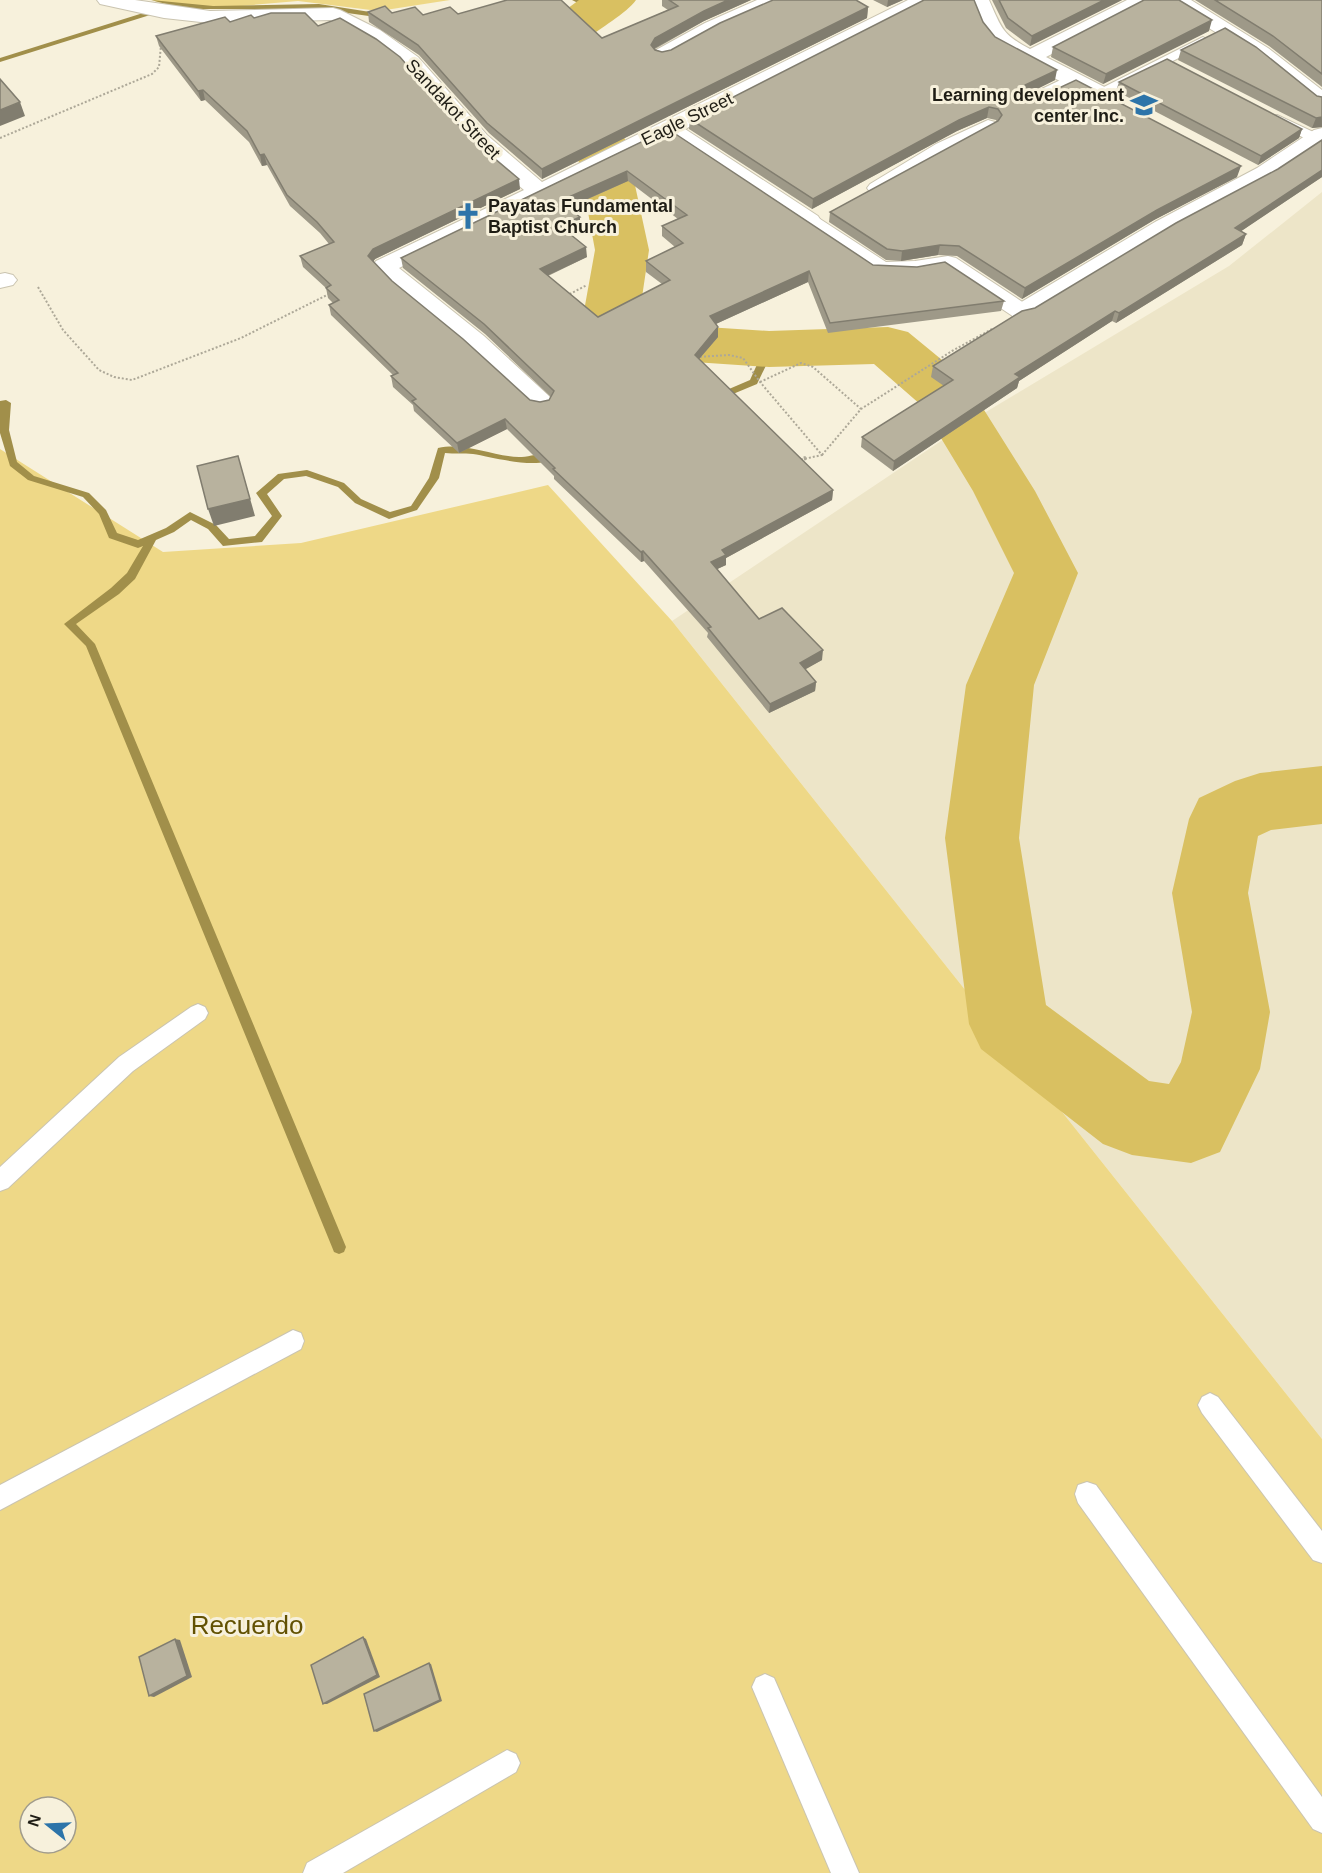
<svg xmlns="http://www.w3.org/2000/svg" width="1322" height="1873" viewBox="0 0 1322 1873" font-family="Helvetica,sans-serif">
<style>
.built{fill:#ede5c8}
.green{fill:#eed887;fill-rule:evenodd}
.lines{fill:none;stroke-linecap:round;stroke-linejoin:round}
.stream{fill:#a18f4a;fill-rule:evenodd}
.river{fill:#d9c061;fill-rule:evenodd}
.service-casing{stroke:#cac4b0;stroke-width:2}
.pedestrian-casing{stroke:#cac4b0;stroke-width:2}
.minor-casing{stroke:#cac4b0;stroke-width:2}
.path-far1{stroke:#ada898;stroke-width:2;stroke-dasharray:2 2;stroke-linecap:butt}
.path{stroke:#ada898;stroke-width:4;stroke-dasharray:3 3;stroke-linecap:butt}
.service{fill:#fff;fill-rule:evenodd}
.pedestrian{fill:#fff;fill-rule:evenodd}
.minor{fill:#fff;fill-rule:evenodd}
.wall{fill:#9e9988;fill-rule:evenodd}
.shaded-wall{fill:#817d6f}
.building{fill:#b8b29e;stroke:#817d6f;stroke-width:1.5;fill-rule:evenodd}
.labels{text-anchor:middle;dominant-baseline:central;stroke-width:6;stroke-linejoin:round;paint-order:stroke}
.far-poi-label{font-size:18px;font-weight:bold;fill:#1f1d15;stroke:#f7f1dc;text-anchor:end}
.far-street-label{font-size:18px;fill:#1f1d15;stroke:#f7f1dc}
.near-park-label{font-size:26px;fill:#625102;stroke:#f7f1dc}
</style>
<rect width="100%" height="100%" fill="#f7f1dc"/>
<path class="built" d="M1322,192V1439L672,621L971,421L1229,266Z"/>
<g class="green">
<path d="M152,0H450L379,11L298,1L183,11Z"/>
<path d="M0,449L163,552L301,543L548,485L672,621L1322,1439V1873H0ZM30,1807H66V1843H30Z"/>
</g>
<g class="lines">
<g class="stream">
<path d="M151,0L213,6L319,4L383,14L387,16L383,18L319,9H193L174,6Z"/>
<path d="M572,0H596L608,3L604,5L576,2Z"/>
<path d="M159,8L166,10L0,62V58Z"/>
<path d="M769,346L774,349L757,384L721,399H715V395L750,380L764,349Z"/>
<path d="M6,400L11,403L9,430L17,462L34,476L89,493L106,510L117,533L138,540L166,528L190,512L216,525L229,539L255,536L272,516L256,493L278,474L307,470L344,483L361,499L390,512L411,506L429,478L438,448C466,442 491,456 519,457C530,457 547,450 556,457C540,471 493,457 473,454C464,453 454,454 445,453L439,478L417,510L389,519L355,503L338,487L306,476L284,479L267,494L282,516L262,542L223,546L208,529L191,520L174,532L156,540L135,579L119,594L76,624L95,644L346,1247L344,1252L339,1254L334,1252L332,1247L86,646L64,624L111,588L127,573L143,546L138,548L109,538L99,514L83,497L28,480L10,466L0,433V401Z"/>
</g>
<path class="river" d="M579,0H636C627,13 599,29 585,40L586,62L605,115L625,139L649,250L641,304L676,325L769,331L888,327L908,332L964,378L1035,491L1078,573L1034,685L1019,838L1046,1005L1149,1081L1169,1084L1181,1062L1192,1012L1172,893L1189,819L1199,798L1235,781L1260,773L1322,766V824L1271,830L1258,836L1248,893L1270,1012L1260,1069L1220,1152L1191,1163L1132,1155L1103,1144L981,1049L969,1024L945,838L966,685L1014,573L973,491L921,405L874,364L769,367L664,360L644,355L592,323L584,311L595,250L575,142L557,120L538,62L537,36L544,26Z"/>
<defs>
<g id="service">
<path d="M1203,37L1209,41L1207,44L1102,96L1098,97L1092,93Z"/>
<path d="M1277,115L1322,136V141L1312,142L1273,122L1271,119L1273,116Z"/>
<path d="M198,1004L205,1007L208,1013L205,1019L133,1071L8,1188L0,1191V1167L119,1057L191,1007Z"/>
<path d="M293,1330L301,1333L304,1341L301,1349L0,1510V1485Z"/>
<path d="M1210,1393L1218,1397L1322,1531V1563L1313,1560L1202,1413L1198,1405L1202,1397Z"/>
<path d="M1087,1482L1096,1485L1322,1797V1833L1313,1829L1078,1503L1075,1494L1078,1485Z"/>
<path d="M765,1674L774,1678L859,1873H831L752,1687L756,1678Z"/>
<path d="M507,1750L516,1754L520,1763L516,1772L343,1873H303L307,1863Z"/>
</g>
<g id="pedestrian">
<path d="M1073,74L1080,76L1083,80L1080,84L1039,105H1025L1022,101L1025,97Z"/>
<path d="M988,120L995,122L998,126L995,130L950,152L884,192H870L867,188L870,184L936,144Z"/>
<path d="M810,215L817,217L886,262L915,261L948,256L956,258L1030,307L1033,312L1030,317L1022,319L1014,317L944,270L915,275L873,274L803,225L800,221L803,217Z"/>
</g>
<g id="minor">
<path d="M97,0H135L210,11L333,8L340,10L380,30L418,57L487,135L542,182L908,0H933L930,4L685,129L818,216L821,221L818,226L810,228L802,226L668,137L399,268L484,336L549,396L553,402L549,408L540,410L531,408L466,348L395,290L372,266L376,261L524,190L471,145L403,66L379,47L339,24L330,20L210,23L164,18L100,4Z"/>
<path d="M757,0H784L781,4L719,31L670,58L663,60L656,58L653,54L656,50L705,23Z"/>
<path d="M969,0H989C1002,29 1002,34 1030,49L1127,0H1152L1149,4L1046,57L1122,96L1125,101L1122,106L1114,107L1106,106L995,46L983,32Z"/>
<path d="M1167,0H1191L1268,48L1322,90V106L1314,105L1254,56L1170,4Z"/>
<path d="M1322,128V145L1273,178L1171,232L1031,317L1022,320L1013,317L1010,312L1013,307L1155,222L1257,168L1314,130Z"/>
<path d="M5,273L13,275L17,280L13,285L0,288V274Z"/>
</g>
</defs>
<use href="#service" class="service-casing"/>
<use href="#pedestrian" class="pedestrian-casing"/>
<use href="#minor" class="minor-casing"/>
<g class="path-far1">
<path d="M0,138L152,74L159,67L161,45"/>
<path d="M38,287L63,330L99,370L114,377L132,380L241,338L331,293"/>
<path d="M566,296L587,285"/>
<path d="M696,357L729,355L743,358L760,382L822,455L799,460"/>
<path d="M760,382L801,363L813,367L861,409"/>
<path d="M822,455L861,409L952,351L992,329"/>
</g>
<path class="path" d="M798,460L806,458"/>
<use href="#service" class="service"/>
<use href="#pedestrian" class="pedestrian"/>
<use href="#minor" class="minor"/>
</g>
<g class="wall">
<path d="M662,0H751L704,21L655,49L662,52L868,7L867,18L542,179L489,133L419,55L369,22L368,12L423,15L458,14L602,38L668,10L662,6Z"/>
<path d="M873,0H903L887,7Z"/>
<path d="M992,0H1122L1030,46L1006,28Z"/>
<path d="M1195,0H1322V87L1269,46Z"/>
<path d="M254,18L318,26L468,136L520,189L375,259L373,262L392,281L530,400L540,402L549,400L551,397L485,334L403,268L401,258L668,129L873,265L1004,301L1001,311L828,333L808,282L716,324L718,337L699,359L833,490L832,500L726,558V565L717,569L759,619L822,660L805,669L816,682L815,691L769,713L707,637L708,633L644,561L641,562L554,479V476L507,429L459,453L414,411L413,405L393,387L391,376L393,375L331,315L329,305L333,303L328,298L326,288L303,267L300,256L329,244L320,233L290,206L267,165L262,166L249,142L205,100L201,101L159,46L156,36ZM628,181L678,219L662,226V236L675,247L646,261V272L662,284L598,317L548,276L587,257L569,233L580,228L568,208Z"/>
<path d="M983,22L995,37L1055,80L1025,95V96L1237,177L1154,220L1022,299L957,256L938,255L901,261L886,260L829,222L830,212L997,122L996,120L987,118L957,131L812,209L689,129L690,119Z"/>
<path d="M1209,31L1103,84L1051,57L1053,47Z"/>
<path d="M1181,50L1317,96L1322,97V127L1312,128L1178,60Z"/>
<path d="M1119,82L1302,129L1299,138L1258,165L1116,91Z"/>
<path d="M1322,140V177L1241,231L1246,234L1242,245L1116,323L1112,321L1019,381L1017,388L893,471L861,447L862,437L944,386L931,377L933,366L1278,169Z"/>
</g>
<g class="shaded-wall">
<path d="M728,0H751L704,21L655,48L651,55V45L655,38L704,11Z"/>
<path d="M888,0H903L887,7Z"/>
<path d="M1104,0H1122L1030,46L1032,36Z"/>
<path d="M868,7L867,18L542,179V169Z"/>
<path d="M1212,20L1209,31L1103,84L1106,74Z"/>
<path d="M1057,70L1055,80L1023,96L1022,90L1025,85Z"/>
<path d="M203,90L205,100L201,101L198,91Z"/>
<path d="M20,102L25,116L0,126V110Z"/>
<path d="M989,107L987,118L957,131L812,209L813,199L959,120Z"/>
<path d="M1322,117V127L1312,128L1316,118Z"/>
<path d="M1302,129L1299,138L1258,165L1261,156Z"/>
<path d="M264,154L267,165L262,166L260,155Z"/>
<path d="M1241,166L1237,177L1154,220L1022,299L1025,288L1157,210Z"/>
<path d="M1322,170V177L1231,238L1235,228Z"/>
<path d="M627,171L628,181L560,211V201Z"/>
<path d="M519,179L520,189L375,259L370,266L368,256L373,249Z"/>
<path d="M580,217V228L561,236L560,226Z"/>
<path d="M1246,234L1242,245L1116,323L1119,313Z"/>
<path d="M940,245L938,255L901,261L902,251Z"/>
<path d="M586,247L587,257L540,279V269Z"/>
<path d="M809,271L808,282L709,327L710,316Z"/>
<path d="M1115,311L1112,321L1019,381L1017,388L893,471L894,461L1015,374Z"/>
<path d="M718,327V337L694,365L695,355Z"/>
<path d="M505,419L507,429L459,453L457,443Z"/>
<path d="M238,456L255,516L214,526L208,509Z"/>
<path d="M833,490L832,500L726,558V565L711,572V562L722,550Z"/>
<path d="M643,551L644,561L641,562V552Z"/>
<path d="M823,650L822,660L799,673L800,663Z"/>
<path d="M816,682L815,691L769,713L770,704Z"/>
<path d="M363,1637L366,1639L380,1677L327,1704H323Z"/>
<path d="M175,1639L180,1640L192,1677L154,1697L149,1696Z"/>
<path d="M429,1663L431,1664L442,1701L377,1732L374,1731Z"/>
</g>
<g class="building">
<path d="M507,0H561L602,38L678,6L669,0H728L704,11L655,38L651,45L655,50L662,52L671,50L720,23L773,0H856L868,7L542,169L487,123L418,45L368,12L385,6L392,13L415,7L423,15L450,7L458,14Z"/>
<path d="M924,0H974L983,22L995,37L1057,70L1025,85L1022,90L1025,96H1042L1076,80L1241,166L1157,210L1025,288L959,246L940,245L902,251L887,249L830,212L998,121L1002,115L998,109L989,107L959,120L813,199L690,119Z"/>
<path d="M999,0H1104L1032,36L1008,18Z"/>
<path d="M1144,0H1179L1212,20L1106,74L1053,47Z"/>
<path d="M1215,0H1322V74L1273,36Z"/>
<path d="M271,13H305L318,26L340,18L376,39L400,57L468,136L519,179L373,249L368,256L392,281L463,339L530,400L540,402L549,400L554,391L484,324L401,258L668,129L873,265L917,267L945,262L1004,301L830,323L809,271L710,316L718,327L695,355L833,490L722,550L726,555L711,562L759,619L782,608L823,650L800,663L816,682L770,704L708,628L711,627L643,551L641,552L553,469L555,468L505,419L457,443L412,401L416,399L391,376L398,373L329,305L339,300L326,288L331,285L300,256L334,242L317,222L287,195L264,154L260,155L247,131L203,90L198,91L156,36L225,17L230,22L251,15L254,18ZM627,171L687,215L662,226L683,243L646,261L670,280L598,317L540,269L586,247L560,226L580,217L560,201Z"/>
<path d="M1225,28L1256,47L1317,96L1322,97V117L1316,118L1181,50Z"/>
<path d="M1167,59L1302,129L1261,156L1119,82Z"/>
<path d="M0,79L20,102L0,110Z"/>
<path d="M1322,140V170L1235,228L1246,234L1119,313L1115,311L1015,374L1020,377L894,461L862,437L953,380L933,366L1022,311L1035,308L1176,223L1278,169Z"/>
<path d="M238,456L250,499L208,509L197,466Z"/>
<path d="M363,1637L377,1675L323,1704L311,1665Z"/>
<path d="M175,1639L187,1676L149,1696L139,1657Z"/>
<path d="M429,1663L440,1700L374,1731L364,1694Z"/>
</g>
<defs>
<symbol id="school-bare" viewBox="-9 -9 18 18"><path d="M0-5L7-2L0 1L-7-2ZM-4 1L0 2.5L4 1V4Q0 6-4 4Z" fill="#2d74a9" stroke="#f7f1dc" stroke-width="2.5" paint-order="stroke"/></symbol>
<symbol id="church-bare" viewBox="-9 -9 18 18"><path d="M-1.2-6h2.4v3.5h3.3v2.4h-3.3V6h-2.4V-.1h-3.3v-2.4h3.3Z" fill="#2d74a9" stroke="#f7f1dc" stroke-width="2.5" paint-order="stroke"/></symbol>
</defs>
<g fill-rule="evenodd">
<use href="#school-bare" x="1125" y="86" width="38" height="38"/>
<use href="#church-bare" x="449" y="197" width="38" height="38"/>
</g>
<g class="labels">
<g class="far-poi-label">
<text x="1124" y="95">Learning development<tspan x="1124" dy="21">center Inc.</tspan></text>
<text x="488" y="206" text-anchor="start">Payatas Fundamental<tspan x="488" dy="21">Baptist Church</tspan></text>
</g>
<g class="far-street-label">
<text transform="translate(453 109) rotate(47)">Sandakot Street</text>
<text transform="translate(687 119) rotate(-26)">Eagle Street</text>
</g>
<g class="near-park-label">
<text x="247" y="1625">Recuerdo</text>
</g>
</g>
<g transform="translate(48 1825) rotate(288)"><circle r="28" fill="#f7f1dc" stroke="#a19c8c" stroke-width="1.5"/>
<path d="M0-4.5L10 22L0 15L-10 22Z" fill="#2d74a9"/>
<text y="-9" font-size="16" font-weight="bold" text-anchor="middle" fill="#1f1d15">N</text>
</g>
</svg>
